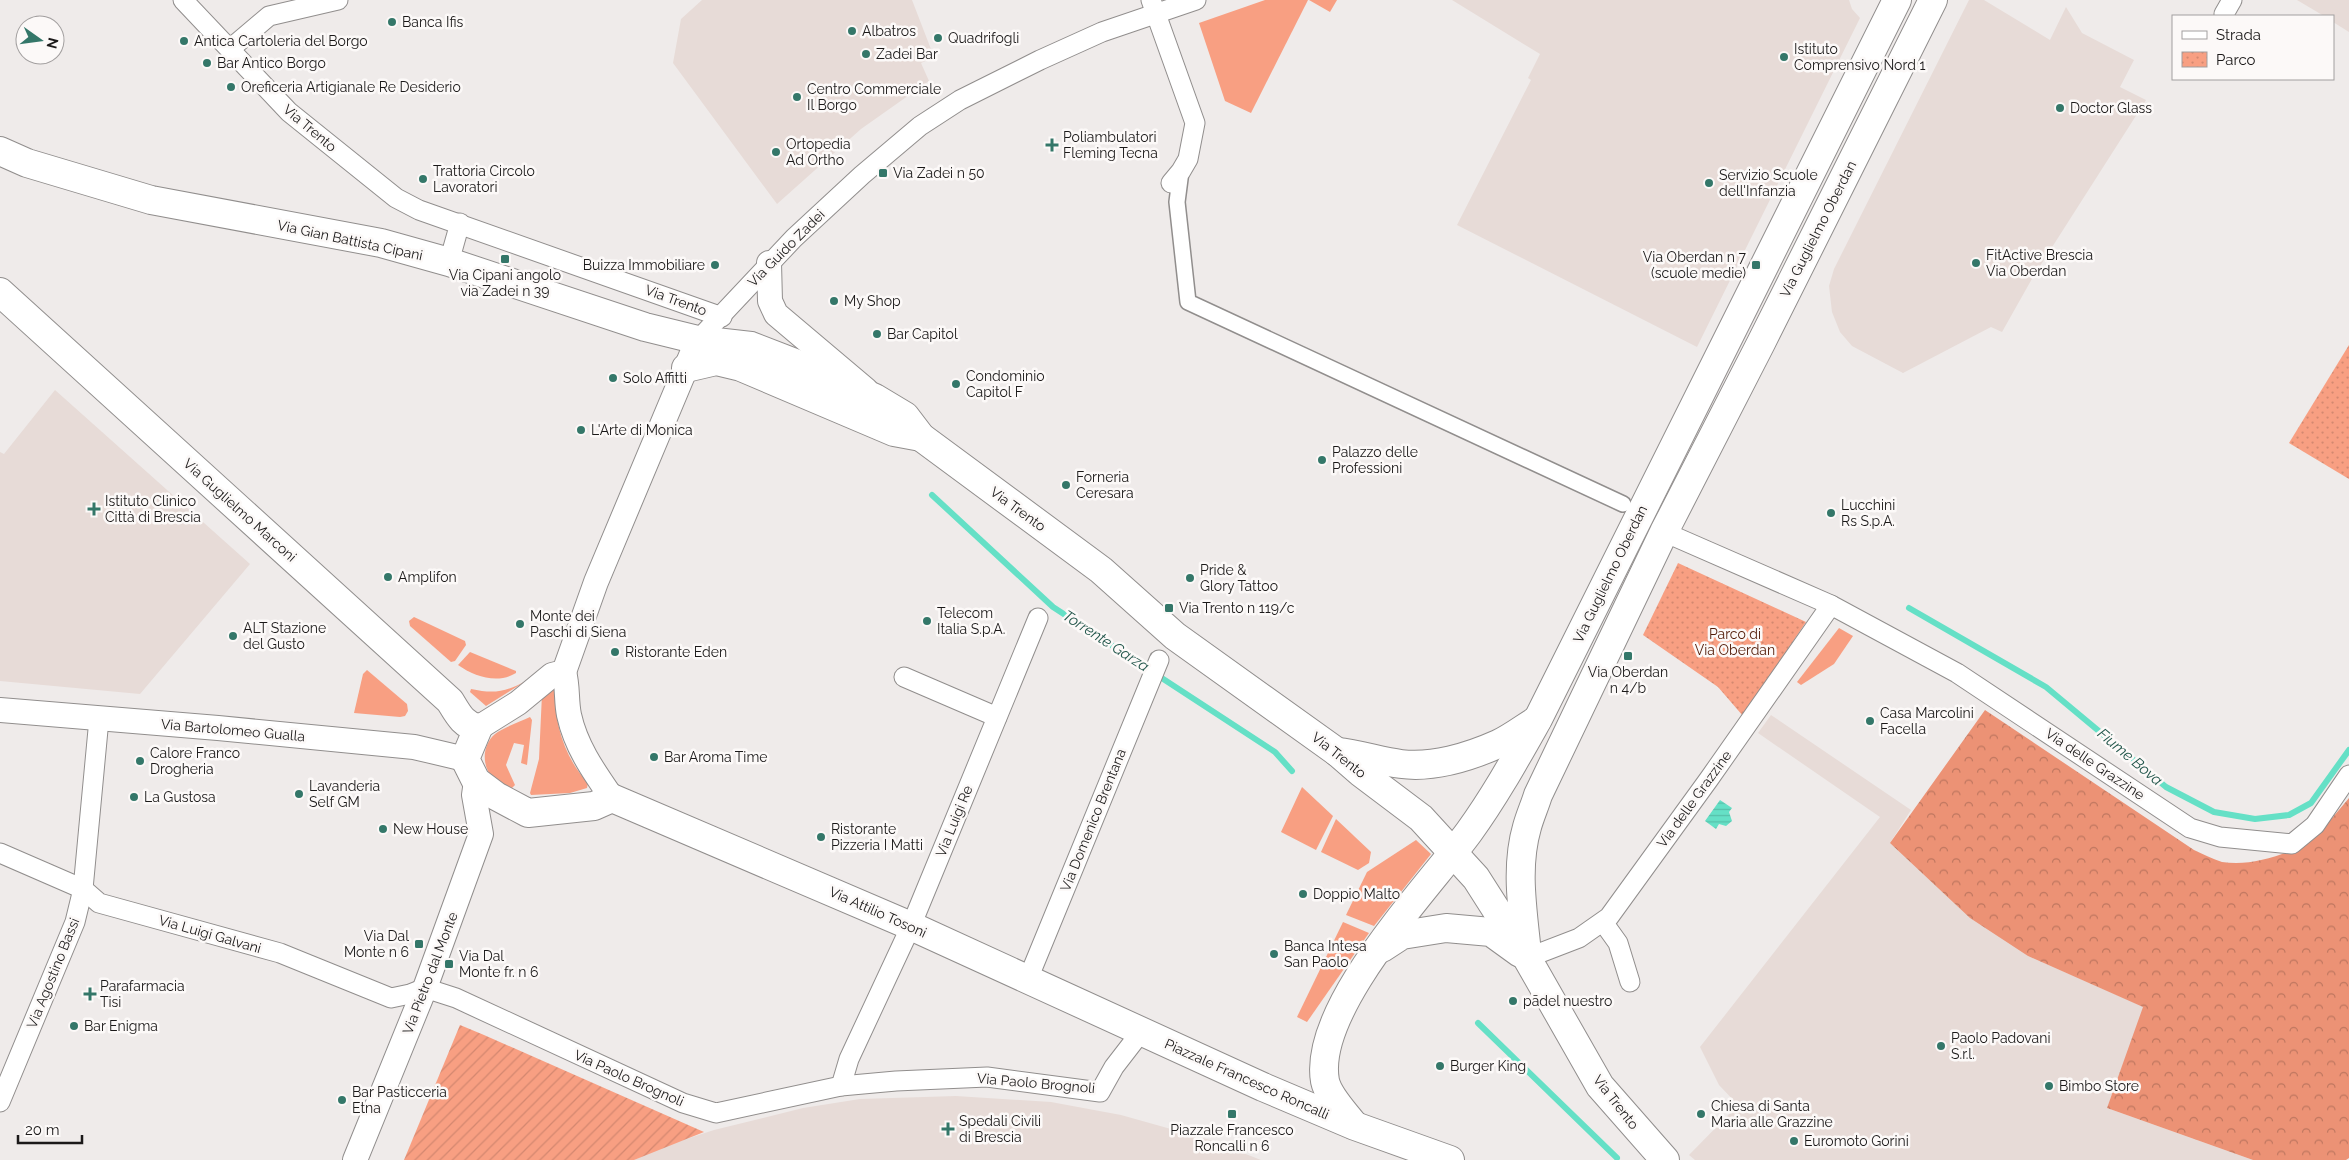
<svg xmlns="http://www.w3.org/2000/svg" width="2349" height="1160" viewBox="0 0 2349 1160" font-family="Raleway,sans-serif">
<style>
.built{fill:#e7dbd7}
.grass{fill:#f89f82}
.forest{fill:url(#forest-crowns)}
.park{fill:url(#park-dots)}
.garden{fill:url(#garden-furrows)}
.water{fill:url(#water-rules)}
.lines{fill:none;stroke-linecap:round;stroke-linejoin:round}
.stream{stroke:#65e0c6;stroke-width:6}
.pedestrian-casing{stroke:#918e8d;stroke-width:18}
.minor-casing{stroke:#918e8d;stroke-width:21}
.tertiary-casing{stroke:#918e8d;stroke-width:26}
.secondary-casing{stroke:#918e8d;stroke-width:30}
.pedestrian{stroke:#fff;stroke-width:15}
.minor{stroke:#fff;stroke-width:19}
.tertiary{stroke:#fff;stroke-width:24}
.secondary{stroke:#fff;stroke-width:28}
.poi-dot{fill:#347769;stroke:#fcf9f8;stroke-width:2}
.labels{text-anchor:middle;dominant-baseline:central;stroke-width:5;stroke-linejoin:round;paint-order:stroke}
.poi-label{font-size:14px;fill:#1b1919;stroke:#fcf9f8;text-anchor:start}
.street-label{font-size:14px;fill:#1b1919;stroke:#fcf9f8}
.park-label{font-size:14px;fill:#541d09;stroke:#fcf9f8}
.water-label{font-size:15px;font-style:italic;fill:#22564b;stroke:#fcf9f8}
</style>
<defs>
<pattern id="forest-crowns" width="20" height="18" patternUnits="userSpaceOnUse" patternTransform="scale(1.25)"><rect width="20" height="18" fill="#ec9275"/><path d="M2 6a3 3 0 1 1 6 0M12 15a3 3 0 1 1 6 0" fill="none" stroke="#be765f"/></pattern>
<pattern id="park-dots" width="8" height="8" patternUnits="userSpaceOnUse" patternTransform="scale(1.25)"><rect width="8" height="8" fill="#f89f82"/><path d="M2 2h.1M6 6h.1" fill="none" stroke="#d48870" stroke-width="1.8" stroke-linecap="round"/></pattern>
<pattern id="garden-furrows" width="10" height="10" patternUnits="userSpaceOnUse" patternTransform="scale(1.25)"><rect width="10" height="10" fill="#f89f82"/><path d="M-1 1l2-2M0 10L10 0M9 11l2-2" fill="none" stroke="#d48870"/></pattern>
<pattern id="water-rules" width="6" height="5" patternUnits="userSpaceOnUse" patternTransform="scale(1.25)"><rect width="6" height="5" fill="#65e0c6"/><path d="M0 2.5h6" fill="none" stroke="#57c0aa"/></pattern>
</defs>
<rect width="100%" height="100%" fill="#efebea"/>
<g class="built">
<path d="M702,0H912L934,57L921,63L929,81L861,129L777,204L673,63L681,19Z"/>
<path d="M1452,0H1849L1852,9L1860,18L1697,347L1457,225L1531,80L1528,78L1540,54Z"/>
<path d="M1969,0H1984L2050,40L2066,7L2082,33L2134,60L2120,87L2146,100L2033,277L2002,332L1991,327L1903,373L1852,346L1840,332L1832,312L1829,286L1834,269Z"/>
<path d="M2297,0H2349V32L2333,22V16H2324Z"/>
<path d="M55,390L250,564L140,694L0,681V452L4,454Z"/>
<path d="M1771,715L1911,810L1890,843L2028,956L2144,1007L2107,1108L2253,1160H1695L1689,1155L1738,1105L1719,1085L1700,1047L1880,817L1758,733Z"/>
<path d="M956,1096L1051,1102L1121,1115L1210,1140L1261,1160H634L656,1149L714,1130L803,1108L860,1099Z"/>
</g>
<g class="grass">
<path d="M1265,0H1308L1251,113L1225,101L1199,23Z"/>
<path d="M1309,0H1337L1330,12Z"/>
<path d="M414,617L465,641L466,645L455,661L451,662L410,626L409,621Z"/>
<path d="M1839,628L1853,636L1834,664L1801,685L1797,682Z"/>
<path d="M470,652L516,671V673C498,684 475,677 458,665Z"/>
<path d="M367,670L407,704L408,711L405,716L400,717L354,713L363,674Z"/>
<path d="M555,680C553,718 562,755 588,783L587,788L570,793L531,795L530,793L539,759L542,694Z"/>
<path d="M526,681L486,706L470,692L471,689C494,694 505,692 526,681Z"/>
<path d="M530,717L532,720L527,765L521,763L524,745L514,743L506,765L515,785L511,789C505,786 499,783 494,779C481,767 482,745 495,734C504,727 520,722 530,717Z"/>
<path d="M1302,787L1333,816L1316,850L1281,832Z"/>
<path d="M1336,819L1371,852L1369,863L1358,870L1321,852Z"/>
<path d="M1416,840L1431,854L1374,926L1346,915L1367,872Z"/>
<path d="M1343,922L1369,933L1307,1022L1297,1017Z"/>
</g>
<path class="forest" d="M1985,710L2194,850C2203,854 2213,859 2222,862C2235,864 2249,863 2261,860C2306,850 2320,833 2349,798V1158L2346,1160H2253L2107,1108L2143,1007L2028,956L1970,918L1890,843Z"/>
<g class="park">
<path d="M2349,345V479L2289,443Z"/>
<path d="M1678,563L1806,622L1743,716L1718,687L1643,635Z"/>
</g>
<path class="garden" d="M460,1025L484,1035L704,1132L634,1160H404Z"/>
<path class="water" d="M1720,800L1732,808L1729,812L1732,821L1726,826L1719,824L1716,829L1705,821Z"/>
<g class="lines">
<g class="stream">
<path d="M932,495L1053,607L1275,752L1292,771"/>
<path d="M1909,608L2046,687L2166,787L2214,812L2255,819L2289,815L2311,803L2349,750"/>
<path d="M1478,1023L1617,1158"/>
</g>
<defs>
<path id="pedestrian" d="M1181,171L1177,202L1188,302L1623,504"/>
<g id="minor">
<path d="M183,0L289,112L396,198L419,210L722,317"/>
<path d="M1151,0L1195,123L1188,159L1181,171L1171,183"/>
<path d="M2224,14L2232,0"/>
<path d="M230,49L269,16L338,0"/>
<path d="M449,262L460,223"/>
<path d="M698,340L794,238L862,175L920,126L960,100L1040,60L1102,32L1196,0"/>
<path d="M1664,532L1831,605L1957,673L2190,828L2220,837L2292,844L2315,825L2349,775"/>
<path d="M904,677L997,717"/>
<path d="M0,853L83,889L99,903L280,953L391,998L410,994L425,988L456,998L683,1103L716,1113L841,1086L896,1081L987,1077L1100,1092L1114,1067L1141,1032"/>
<path d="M1603,922L1618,943L1630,982"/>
<path d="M1527,958L1579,938L1609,917L1709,779L1831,605"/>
<path d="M1028,979L1159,660"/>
<path d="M841,1086L849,1059L911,926L1038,618"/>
<path d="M0,1102L75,922L83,889L99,719"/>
</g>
<g id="tertiary">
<path d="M769,263L770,301L776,314L866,390"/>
<path d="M564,672L596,582L693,351"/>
<path d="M564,672C568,686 566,701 569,715C576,747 594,772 612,798"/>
<path d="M0,710L218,728L414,747L465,759"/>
<path d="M478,728L518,703L552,675L564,672"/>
<path d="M355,1160L425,988L481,834L474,795L476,781"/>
</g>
<g id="secondary">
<path d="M0,151L27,163L151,200L381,243L449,262L645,327L698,340L751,346L795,363L875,398L905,416L921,437L1101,570L1175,636L1337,752L1360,772L1421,818L1476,878L1527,958L1600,1086L1665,1160"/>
<path d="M0,292L450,701C458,714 463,725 478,728L465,759L476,781L496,796L528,813L594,806L612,798L911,926L1263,1087L1355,1126L1450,1160"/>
<path d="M686,368L716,361L741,367L894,432L921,437"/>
<path d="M1337,752C1359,754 1379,761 1401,764C1432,768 1469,757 1498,744C1511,738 1524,728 1537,720"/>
<path d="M1382,948L1402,935L1446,928L1491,932L1520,953"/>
<path d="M1527,953C1523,912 1515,868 1527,827C1530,816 1535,805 1538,795L1664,532L1761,343L1933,0"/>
<path d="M1354,1125C1344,1112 1328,1096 1325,1081C1312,1008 1428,888 1469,832C1495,796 1516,758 1538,719L1897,0"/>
</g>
</defs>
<use href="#pedestrian" class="pedestrian-casing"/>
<use href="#minor" class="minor-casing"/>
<use href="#tertiary" class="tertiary-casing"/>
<use href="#secondary" class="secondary-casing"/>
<use href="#pedestrian" class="pedestrian"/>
<use href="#minor" class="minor"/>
<use href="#tertiary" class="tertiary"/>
<use href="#secondary" class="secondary"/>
</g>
<g class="poi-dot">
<circle cx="392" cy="22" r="5"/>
<circle cx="852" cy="31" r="5"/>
<circle cx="938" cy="38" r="5"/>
<circle cx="184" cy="41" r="5"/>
<circle cx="866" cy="54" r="5"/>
<circle cx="1784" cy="57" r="5"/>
<circle cx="207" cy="63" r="5"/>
<circle cx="231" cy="87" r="5"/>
<circle cx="797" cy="97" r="5"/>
<circle cx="2060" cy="108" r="5"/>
<path d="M1049.5 137.5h5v5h5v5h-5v5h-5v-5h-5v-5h5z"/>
<circle cx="776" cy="152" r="5"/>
<rect x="878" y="168" width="10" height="10" rx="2.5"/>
<circle cx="423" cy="179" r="5"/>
<circle cx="1709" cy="183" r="5"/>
<rect x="500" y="254" width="10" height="10" rx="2.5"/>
<circle cx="1976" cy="263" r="5"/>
<circle cx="715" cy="265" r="5"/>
<rect x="1751" y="260" width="10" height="10" rx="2.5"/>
<circle cx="834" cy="301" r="5"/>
<circle cx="877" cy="334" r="5"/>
<circle cx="613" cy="378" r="5"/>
<circle cx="956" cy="384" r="5"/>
<circle cx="581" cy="430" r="5"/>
<circle cx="1322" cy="460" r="5"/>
<circle cx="1066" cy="485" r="5"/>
<path d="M91.5 501.5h5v5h5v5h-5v5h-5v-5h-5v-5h5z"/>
<circle cx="1831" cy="513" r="5"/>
<circle cx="388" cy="577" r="5"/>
<circle cx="1190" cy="578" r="5"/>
<rect x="1164" y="603" width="10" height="10" rx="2.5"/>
<circle cx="927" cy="621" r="5"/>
<circle cx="520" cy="624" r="5"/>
<circle cx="233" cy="636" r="5"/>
<circle cx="615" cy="652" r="5"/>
<rect x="1623" y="651" width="10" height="10" rx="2.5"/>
<circle cx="1870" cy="721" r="5"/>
<circle cx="654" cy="757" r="5"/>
<circle cx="140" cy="761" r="5"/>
<circle cx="299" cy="794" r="5"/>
<circle cx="134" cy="797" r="5"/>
<circle cx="383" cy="829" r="5"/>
<circle cx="821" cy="837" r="5"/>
<circle cx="1303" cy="894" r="5"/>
<rect x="414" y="939" width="10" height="10" rx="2.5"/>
<circle cx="1274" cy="954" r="5"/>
<rect x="444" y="959" width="10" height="10" rx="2.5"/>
<path d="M87.5 986.5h5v5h5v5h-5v5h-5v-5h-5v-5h5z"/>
<circle cx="1513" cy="1001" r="5"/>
<circle cx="74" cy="1026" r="5"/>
<circle cx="1941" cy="1046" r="5"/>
<circle cx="1440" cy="1066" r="5"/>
<circle cx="2049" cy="1086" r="5"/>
<circle cx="342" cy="1100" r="5"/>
<rect x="1227" y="1109" width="10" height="10" rx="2.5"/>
<circle cx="1701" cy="1114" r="5"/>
<path d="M945.5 1121.5h5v5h5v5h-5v5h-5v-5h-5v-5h5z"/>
<circle cx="1794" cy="1141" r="5"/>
</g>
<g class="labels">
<g class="poi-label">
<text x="402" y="22">Banca Ifis</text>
<text x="862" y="31">Albatros</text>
<text x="948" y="38">Quadrifogli</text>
<text x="194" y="41">Antica Cartoleria del Borgo</text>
<text x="1794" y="49">Istituto<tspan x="1794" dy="16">Comprensivo Nord 1</tspan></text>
<text x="876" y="54">Zadei Bar</text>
<text x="217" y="63">Bar Antico Borgo</text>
<text x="241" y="87">Oreficeria Artigianale Re Desiderio</text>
<text x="807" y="89">Centro Commerciale<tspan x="807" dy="16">Il Borgo</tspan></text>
<text x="2070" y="108">Doctor Glass</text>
<text x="1063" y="137">Poliambulatori<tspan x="1063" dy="16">Fleming Tecna</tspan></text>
<text x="786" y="144">Ortopedia<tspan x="786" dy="16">Ad Ortho</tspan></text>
<text x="433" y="171">Trattoria Circolo<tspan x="433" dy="16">Lavoratori</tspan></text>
<text x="893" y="173">Via Zadei n 50</text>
<text x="1719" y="175">Servizio Scuole<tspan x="1719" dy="16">dell'Infanzia</tspan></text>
<text x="1986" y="255">FitActive Brescia<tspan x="1986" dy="16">Via Oberdan</tspan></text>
<text x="1746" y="257" text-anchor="end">Via Oberdan n 7<tspan x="1746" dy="16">(scuole medie)</tspan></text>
<text x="705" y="265" text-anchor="end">Buizza Immobiliare</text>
<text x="505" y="275" text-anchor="middle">Via Cipani angolo<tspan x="505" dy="16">via Zadei n 39</tspan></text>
<text x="844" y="301">My Shop</text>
<text x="887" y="334">Bar Capitol</text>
<text x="966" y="376">Condominio<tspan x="966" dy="16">Capitol F</tspan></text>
<text x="623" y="378">Solo Affitti</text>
<text x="591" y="430">L'Arte di Monica</text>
<text x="1332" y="452">Palazzo delle<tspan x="1332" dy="16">Professioni</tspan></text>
<text x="1076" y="477">Forneria<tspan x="1076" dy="16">Ceresara</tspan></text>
<text x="105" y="501">Istituto Clinico<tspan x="105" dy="16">Città di Brescia</tspan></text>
<text x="1841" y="505">Lucchini<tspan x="1841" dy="16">Rs S.p.A.</tspan></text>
<text x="1200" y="570">Pride &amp;<tspan x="1200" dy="16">Glory Tattoo</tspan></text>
<text x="398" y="577">Amplifon</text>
<text x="1179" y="608">Via Trento n 119/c</text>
<text x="937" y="613">Telecom<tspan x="937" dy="16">Italia S.p.A.</tspan></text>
<text x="530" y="616">Monte dei<tspan x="530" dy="16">Paschi di Siena</tspan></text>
<text x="243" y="628">ALT Stazione<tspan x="243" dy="16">del Gusto</tspan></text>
<text x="625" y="652">Ristorante Eden</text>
<text x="1628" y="672" text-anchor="middle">Via Oberdan<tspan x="1628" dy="16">n 4/b</tspan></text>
<text x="1880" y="713">Casa Marcolini<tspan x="1880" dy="16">Facella</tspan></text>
<text x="150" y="753">Calore Franco<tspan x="150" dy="16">Drogheria</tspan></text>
<text x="664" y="757">Bar Aroma Time</text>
<text x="309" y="786">Lavanderia<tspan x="309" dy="16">Self GM</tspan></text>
<text x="144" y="797">La Gustosa</text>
<text x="393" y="829">New House</text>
<text x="831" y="829">Ristorante<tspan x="831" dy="16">Pizzeria I Matti</tspan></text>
<text x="1313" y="894">Doppio Malto</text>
<text x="409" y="936" text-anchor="end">Via Dal<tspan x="409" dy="16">Monte n 6</tspan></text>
<text x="1284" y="946">Banca Intesa<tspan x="1284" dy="16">San Paolo</tspan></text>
<text x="459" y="956">Via Dal<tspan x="459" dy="16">Monte fr. n 6</tspan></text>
<text x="100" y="986">Parafarmacia<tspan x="100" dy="16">Tisi</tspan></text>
<text x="1523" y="1001">pādel nuestro</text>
<text x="84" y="1026">Bar Enigma</text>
<text x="1951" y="1038">Paolo Padovani<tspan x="1951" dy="16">S.r.l.</tspan></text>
<text x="1450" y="1066">Burger King</text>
<text x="2059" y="1086">Bimbo Store</text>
<text x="352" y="1092">Bar Pasticceria<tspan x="352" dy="16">Etna</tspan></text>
<text x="1711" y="1106">Chiesa di Santa<tspan x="1711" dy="16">Maria alle Grazzine</tspan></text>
<text x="959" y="1121">Spedali Civili<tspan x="959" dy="16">di Brescia</tspan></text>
<text x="1232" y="1130" text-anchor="middle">Piazzale Francesco<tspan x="1232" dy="16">Roncalli n 6</tspan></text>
<text x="1804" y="1141">Euromoto Gorini</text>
</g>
<g class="street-label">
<text transform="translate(310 128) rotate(40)">Via Trento</text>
<text transform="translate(1818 229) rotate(-63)">Via Guglielmo Oberdan</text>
<text transform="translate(350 240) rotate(12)">Via Gian Battista Cipani</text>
<text transform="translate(786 248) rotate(-45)">Via Guido Zadei</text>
<text transform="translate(676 300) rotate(20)">Via Trento</text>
<text transform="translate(1018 509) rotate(36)">Via Trento</text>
<text transform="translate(240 510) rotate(42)">Via Guglielmo Marconi</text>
<text transform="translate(1610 574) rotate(-64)">Via Guglielmo Oberdan</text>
<text transform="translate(233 730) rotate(5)">Via Bartolomeo Gualla</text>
<text transform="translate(1339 755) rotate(38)">Via Trento</text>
<text transform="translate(2095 764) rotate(34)">Via delle Grazzine</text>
<text transform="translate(1694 799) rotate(-54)">Via delle Grazzine</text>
<text transform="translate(1093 820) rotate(-68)">Via Domenico Brentana</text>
<text transform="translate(954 821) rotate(-68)">Via Luigi Re</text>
<text transform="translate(878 912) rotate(24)">Via Attilio Tosoni</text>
<text transform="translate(210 934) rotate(16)">Via Luigi Galvani</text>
<text transform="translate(53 973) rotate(-68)">Via Agostino Bassi</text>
<text transform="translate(430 973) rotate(-69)">Via Pietro dal Monte</text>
<text transform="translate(629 1078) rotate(24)">Via Paolo Brognoli</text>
<text transform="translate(1247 1079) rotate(24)">Piazzale Francesco Roncalli</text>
<text transform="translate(1036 1083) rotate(5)">Via Paolo Brognoli</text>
<text transform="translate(1616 1102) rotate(52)">Via Trento</text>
</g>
<g class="park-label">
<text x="1735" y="634">Parco di<tspan x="1735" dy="16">Via Oberdan</tspan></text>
</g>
<g class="water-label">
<text transform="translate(1106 641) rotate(33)">Torrente Garza</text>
<text transform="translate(2130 757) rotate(40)">Fiume Bova</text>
</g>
</g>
<rect x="2172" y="15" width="162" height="65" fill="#fcf9f8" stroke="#a29f9f"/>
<rect x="2182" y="31" width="25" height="8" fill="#ffffff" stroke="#a29f9f"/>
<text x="2216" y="40" font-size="15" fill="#1b1919">Strada</text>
<rect x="2182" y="52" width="25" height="15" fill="url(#park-dots)" stroke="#a29f9f"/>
<text x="2216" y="65" font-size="15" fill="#1b1919">Parco</text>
<g transform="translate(40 40) rotate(104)"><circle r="24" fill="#fcf9f8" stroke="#a29f9f"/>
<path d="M0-4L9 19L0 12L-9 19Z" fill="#347769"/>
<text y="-8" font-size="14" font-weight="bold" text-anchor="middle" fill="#1b1919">N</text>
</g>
<path d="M18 1135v8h64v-8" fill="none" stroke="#1b1919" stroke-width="2.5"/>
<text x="25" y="1135" font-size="15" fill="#1b1919" stroke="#fcf9f8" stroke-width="4" paint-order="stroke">20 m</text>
</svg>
